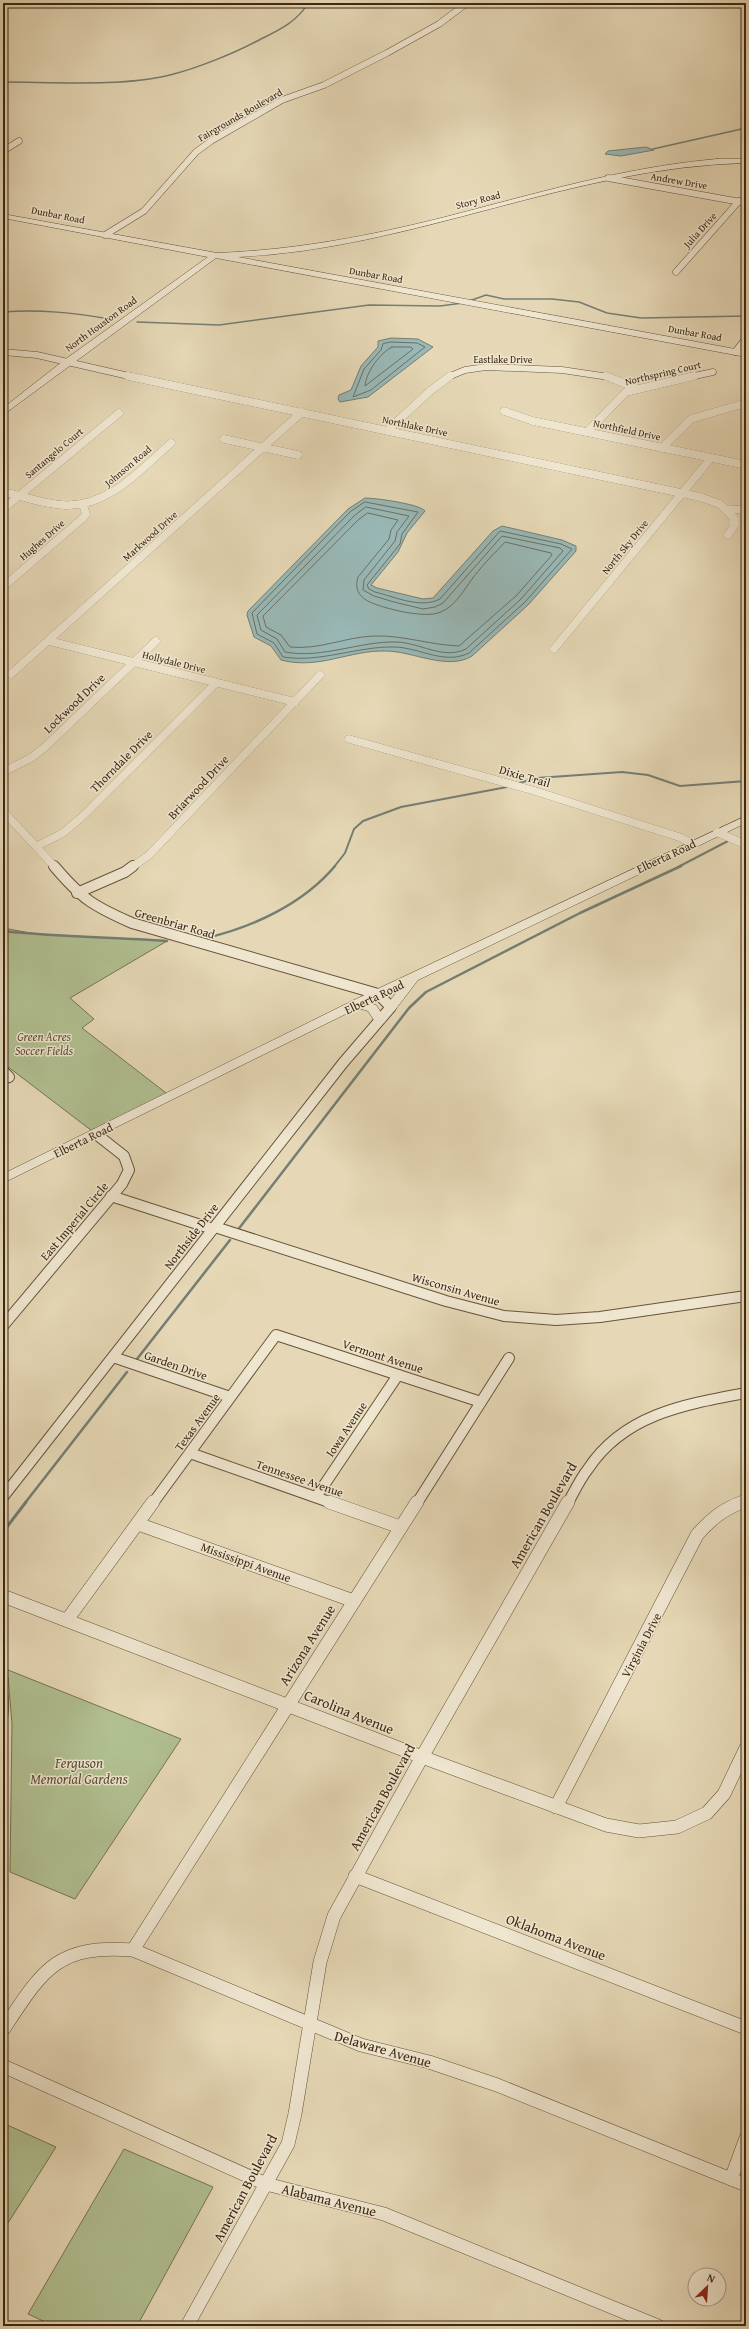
<svg xmlns="http://www.w3.org/2000/svg" width="749" height="2329" viewBox="0 0 749 2329" font-family="'Gentium Book Plus',serif">
<style>
.green{fill:#b1c091;stroke:#777452}
.water{fill:#99b8b6;stroke:#747e74}
.lines{fill:none;stroke-linecap:round;stroke-linejoin:round}
.shore{stroke:#6b7064;stroke-width:1}
.stream-far3{stroke:#747e74;stroke-width:1.5}
.stream-far2{stroke:#747e74;stroke-width:2}
.stream-far1{stroke:#747e74;stroke-width:2.5}
.stream{stroke:#747e74;stroke-width:3}
.minor-far3-casing{stroke:#67533b;stroke-width:7}
.minor-far2-casing{stroke:#67533b;stroke-width:8}
.minor-far1-casing{stroke:#67533b;stroke-width:12}
.minor-casing{stroke:#67533b;stroke-width:14}
.tertiary-casing{stroke:#67533b;stroke-width:1}
.minor-far3{stroke:#efe6d0;stroke-width:6}
.minor-far2{stroke:#efe6d0;stroke-width:8}
.minor-far1{stroke:#efe6d0;stroke-width:10}
.minor{stroke:#efe6d0;stroke-width:13}
.tertiary{fill:#efe6d0;fill-rule:evenodd}
.labels{text-anchor:middle;dominant-baseline:central;stroke-width:3;stroke-linejoin:round;paint-order:stroke}
.far-street-label{font-size:10px;fill:#3d2712;stroke:#efe6d0}
.street-label{font-size:12px;fill:#3d2712;stroke:#efe6d0}
.park-label{font-size:12px;font-style:italic;fill:#5a4d32;stroke:#efe6d0}
.near-street-label{font-size:14px;fill:#3d2712;stroke:#efe6d0}
.near-park-label{font-size:14px;font-style:italic;fill:#5a4d32;stroke:#efe6d0}
</style>
<rect width="100%" height="100%" fill="#e6d8b6"/>
<filter id="stains"><feTurbulence type="fractalNoise" baseFrequency=".005" numOctaves="4"/><feColorMatrix values="0 0 0 0 .2 0 0 0 0 .09 0 0 0 0 .02 0 0 0 .5 -.17"/></filter>
<radialGradient id="worn" r=".72"><stop offset=".6" stop-color="#630" stop-opacity="0"/><stop offset="1" stop-color="#630" stop-opacity=".3"/></radialGradient>
<g class="green">
<path d="M3,928L36,934L167,941L70,998L94,1019L82,1028L170,1096L96,1134L3,1063Z"/>
<path d="M3,1668L181,1739L75,1899L10,1872L12,1724L8,1677L3,1673Z"/>
<path d="M3,1679C11,1693 10,1719 3,1733Z"/>
<path d="M3,2123L56,2147L8,2223L3,2221Z"/>
<path d="M124,2149L213,2187L137,2326H54L28,2314Z"/>
</g>
<g class="water">
<path d="M646,147L654,150L621,156L605,154L608,151Z"/>
<path d="M391,338L418,339L433,347L368,397L340,402L338,399L339,395L351,390L361,366L378,347V341Z"/>
<path d="M365,498C375,498 420,504 425,511L407,533L398,552L371,585L377,588L423,599L433,598L493,531L502,526L562,540L576,546V551L528,605L472,656C448,671 412,651 386,651C349,650 319,670 281,660L271,646L254,637L247,615L248,611L348,509Z"/>
</g>
<g class="lines">
<g class="shore">
<path d="M391,342L417,343L425,347L371,390L353,397L364,369L381,350L383,344Z"/>
<path d="M392,347H411L413,349L365,386C366,372 380,353 392,347Z"/>
<path d="M365,502L418,512L402,534L400,544L367,585L369,589L375,592C395,597 421,609 440,599L500,531L561,544L572,549L525,602L469,653C444,665 421,648 395,647C357,646 321,663 283,657L274,643L257,634L252,613L350,512Z"/>
<path d="M366,507L409,516L397,532L395,541L364,580L363,590L374,596L394,602L423,609L435,607L443,603L502,536L560,548L563,551L521,599L466,649C443,660 421,643 397,642C359,641 323,659 285,652L277,639L261,630L257,615L354,516Z"/>
<path d="M368,513L398,520L391,530L389,539L358,577C354,590 360,598 372,603C387,609 425,619 441,612C458,605 468,582 480,569C488,559 497,551 505,542L551,553L552,555L517,595L459,646C430,645 403,635 374,636C345,637 320,650 290,647L281,635L266,627L263,616L358,520Z"/>
</g>
<g class="stream-far3">
<path d="M3,82C53,82 122,87 170,75C198,68 235,53 261,39C279,30 298,21 308,3"/>
<path d="M653,149L746,128"/>
<path d="M469,301L486,295L504,299H552L579,302L607,313L641,318L746,316"/>
<path d="M3,312C40,309 74,313 110,319"/>
<path d="M137,322L219,325L369,305L440,306L463,303"/>
</g>
<g class="stream-far2">
<path d="M519,783L537,778L622,772L648,775L680,786L746,781"/>
<path d="M744,831L746,830"/>
<path d="M334,867L345,853L354,829L363,821L401,807L507,787"/>
<path d="M678,867L728,841"/>
</g>
<g class="stream-far1">
<path d="M3,931C57,937 112,937 167,941"/>
<path d="M206,938C253,927 303,904 335,866"/>
<path d="M237,1231L409,1008L426,992L580,913L681,866"/>
<path d="M137,1359L230,1240"/>
<path d="M25,1503L127,1372"/>
</g>
<path class="stream" d="M3,1532L26,1502"/>
<defs>
<g id="minor-far3">
<path d="M3,151L19,141"/>
<path d="M608,178L746,203"/>
<path d="M105,235L144,211L196,152L211,141L282,100L324,85L387,53L439,24L467,3"/>
<path d="M676,272L739,201"/>
<path d="M3,352L37,355L133,377"/>
<path d="M735,352L746,338"/>
<path d="M448,377L465,370L486,367L562,370L609,377"/>
<path d="M690,377L713,372"/>
</g>
<g id="minor-far2">
<path d="M128,376L700,497L720,504L734,518V526L728,535"/>
<path d="M606,376L636,388"/>
<path d="M504,411L533,421L746,465"/>
<path d="M388,430L430,391L450,376"/>
<path d="M587,432L626,392L694,376"/>
<path d="M224,439L298,455"/>
<path d="M662,448L691,419L746,403"/>
<path d="M3,492C23,496 43,504 63,505C108,508 140,470 171,443"/>
<path d="M3,509L119,413"/>
<path d="M728,510L746,509"/>
<path d="M3,587L83,518L86,514L83,505"/>
<path d="M49,641L295,702"/>
<path d="M554,649L711,458"/>
<path d="M11,674L302,412"/>
<path d="M349,739L535,791L682,838L692,844"/>
<path d="M3,772L31,758L45,747L156,641"/>
<path d="M3,811L55,867"/>
<path d="M717,832L746,845"/>
<path d="M37,846L63,833L83,816L216,683"/>
<path d="M132,867L149,855L320,675"/>
</g>
<g id="minor-far1">
<path d="M77,893L125,872L133,866"/>
<path d="M3,1071L9,1077L3,1079"/>
<path d="M111,1196L213,1229"/>
<path d="M215,1227L446,1301L504,1316L556,1320L600,1317L746,1296"/>
<path d="M3,1326L122,1184L129,1170L124,1156L96,1134"/>
<path d="M113,1357L230,1397"/>
<path d="M190,1453L332,1503"/>
<path d="M3,1497L343,1063L391,1007L378,994L132,923C93,906 82,899 54,866"/>
<path d="M316,1497L398,1375"/>
<path d="M153,1503L276,1335L481,1402"/>
<path d="M417,1503L509,1358"/>
<path d="M568,1503C574,1492 580,1479 588,1469C624,1414 686,1404 746,1393"/>
<path d="M740,1503L746,1501"/>
</g>
<g id="minor">
<path d="M329,1502L400,1527"/>
<path d="M138,1524L354,1601"/>
<path d="M3,1596L422,1757L606,1825L639,1831L677,1827L707,1813L724,1794L746,1748"/>
<path d="M67,1620L153,1502"/>
<path d="M556,1807L697,1535C710,1520 723,1509 743,1502"/>
<path d="M355,1876L746,2028"/>
<path d="M133,1950L417,1502"/>
<path d="M3,2030C42,1971 56,1944 133,1950L361,2045L429,2062L497,2085L746,2185"/>
<path d="M3,2066L266,2184L384,2214L658,2326"/>
<path d="M731,2179L746,2138"/>
<path d="M187,2326L288,2144L295,2114L320,1962L334,1916L422,1757L568,1502"/>
</g>
<g id="tertiary">
<path d="M717,159H746V163C572,167 412,249 238,257L746,351V357L216,258L3,415V408L63,361L208,257L3,218V214L217,253C295,250 370,236 445,217C535,194 624,167 717,159Z"/>
<path d="M746,816V823L418,980L395,1010L391,1011L385,1007L399,989L369,1003L376,1005L386,1020L384,1023H376L368,1011L358,1008L3,1183V1174L352,1001Z"/>
</g>
</defs>
<use href="#minor-far3" class="minor-far3-casing"/>
<use href="#minor-far2" class="minor-far2-casing"/>
<use href="#minor-far1" class="minor-far1-casing"/>
<use href="#minor" class="minor-casing"/>
<use href="#tertiary" class="tertiary-casing"/>
<use href="#minor-far3" class="minor-far3"/>
<use href="#minor-far2" class="minor-far2"/>
<use href="#minor-far1" class="minor-far1"/>
<use href="#minor" class="minor"/>
<use href="#tertiary" class="tertiary"/>
</g>
<g class="labels">
<g class="far-street-label">
<text transform="translate(240 115) rotate(-30)">Fairgrounds Boulevard</text>
<text transform="translate(679 181) rotate(10)">Andrew Drive</text>
<text transform="translate(478 200) rotate(-14)">Story Road</text>
<text transform="translate(58 215) rotate(11)">Dunbar Road</text>
<text transform="translate(700 230) rotate(-48)">Julia Drive</text>
<text transform="translate(376 275) rotate(10)">Dunbar Road</text>
<text transform="translate(101 324) rotate(-36)">North Houston Road</text>
<text transform="translate(695 333) rotate(10)">Dunbar Road</text>
<text x="503" y="359">Eastlake Drive</text>
<text transform="translate(663 373) rotate(-13)">Northspring Court</text>
<text transform="translate(415 426) rotate(12)">Northlake Drive</text>
<text transform="translate(627 430) rotate(12)">Northfield Drive</text>
<text transform="translate(54 453) rotate(-40)">Santangelo Court</text>
<text transform="translate(128 466) rotate(-40)">Johnson Road</text>
<text transform="translate(150 536) rotate(-42)">Markwood Drive</text>
<text transform="translate(42 540) rotate(-41)">Hughes Drive</text>
<text transform="translate(625 547) rotate(-51)">North Sky Drive</text>
<text transform="translate(174 662) rotate(14)">Hollydale Drive</text>
</g>
<g class="street-label">
<text transform="translate(74 703) rotate(-44)">Lockwood Drive</text>
<text transform="translate(121 761) rotate(-45)">Thorndale Drive</text>
<text transform="translate(525 776) rotate(16)">Dixie Trail</text>
<text transform="translate(198 787) rotate(-47)">Briarwood Drive</text>
<text transform="translate(666 856) rotate(-25)">Elberta Road</text>
<text transform="translate(175 923) rotate(16)">Greenbriar Road</text>
<text transform="translate(374 997) rotate(-25)">Elberta Road</text>
<text transform="translate(83 1140) rotate(-26)">Elberta Road</text>
<text transform="translate(74 1221) rotate(-50)">East Imperial Circle</text>
<text transform="translate(191 1236) rotate(-52)">Northside Drive</text>
<text transform="translate(456 1289) rotate(16)">Wisconsin Avenue</text>
<text transform="translate(383 1356) rotate(18)">Vermont Avenue</text>
<text transform="translate(176 1365) rotate(19)">Garden Drive</text>
<text transform="translate(197 1422) rotate(-54)">Texas Avenue</text>
<text transform="translate(346 1429) rotate(-56)">Iowa Avenue</text>
<text transform="translate(300 1478) rotate(19)">Tennessee Avenue</text>
<text transform="translate(246 1562) rotate(20)">Mississippi Avenue</text>
<text transform="translate(641 1645) rotate(-62)">Virginia Drive</text>
</g>
<g class="park-label">
<text x="44" y="1036">Green Acres<tspan x="44" dy="14">Soccer Fields</tspan></text>
</g>
<g class="near-street-label">
<text transform="translate(543 1515) rotate(-60)">American Boulevard</text>
<text transform="translate(307 1645) rotate(-58)">Arizona Avenue</text>
<text transform="translate(349 1712) rotate(22)">Carolina Avenue</text>
<text transform="translate(382 1797) rotate(-61)">American Boulevard</text>
<text transform="translate(556 1937) rotate(21)">Oklahoma Avenue</text>
<text transform="translate(383 2049) rotate(16)">Delaware Avenue</text>
<text transform="translate(245 2188) rotate(-62)">American Boulevard</text>
<text transform="translate(329 2200) rotate(14)">Alabama Avenue</text>
</g>
<g class="near-park-label">
<text x="79" y="1763">Ferguson<tspan x="79" dy="16">Memorial Gardens</tspan></text>
</g>
</g>
<rect width="749" height="2329" fill="none" stroke="#e6d8b6" stroke-width="16"/>
<rect x="4" y="4" width="741" height="2321" fill="none" stroke="#3d2712" stroke-width="2"/>
<rect x="8" y="8" width="733" height="2313" fill="none" stroke="#3d2712"/>
<g transform="translate(707 2287) rotate(25)"><circle r="19" fill="#efe6d0" stroke="#a89a84"/>
<path d="M0-3L7 15L0 10L-7 15Z" fill="#8f2418"/>
<text y="-6" font-size="11" font-weight="bold" text-anchor="middle" fill="#3d2712">N</text>
</g>
<rect width="100%" height="100%" filter="url(#stains)"/>
<rect width="100%" height="100%" fill="url(#worn)"/>
</svg>
